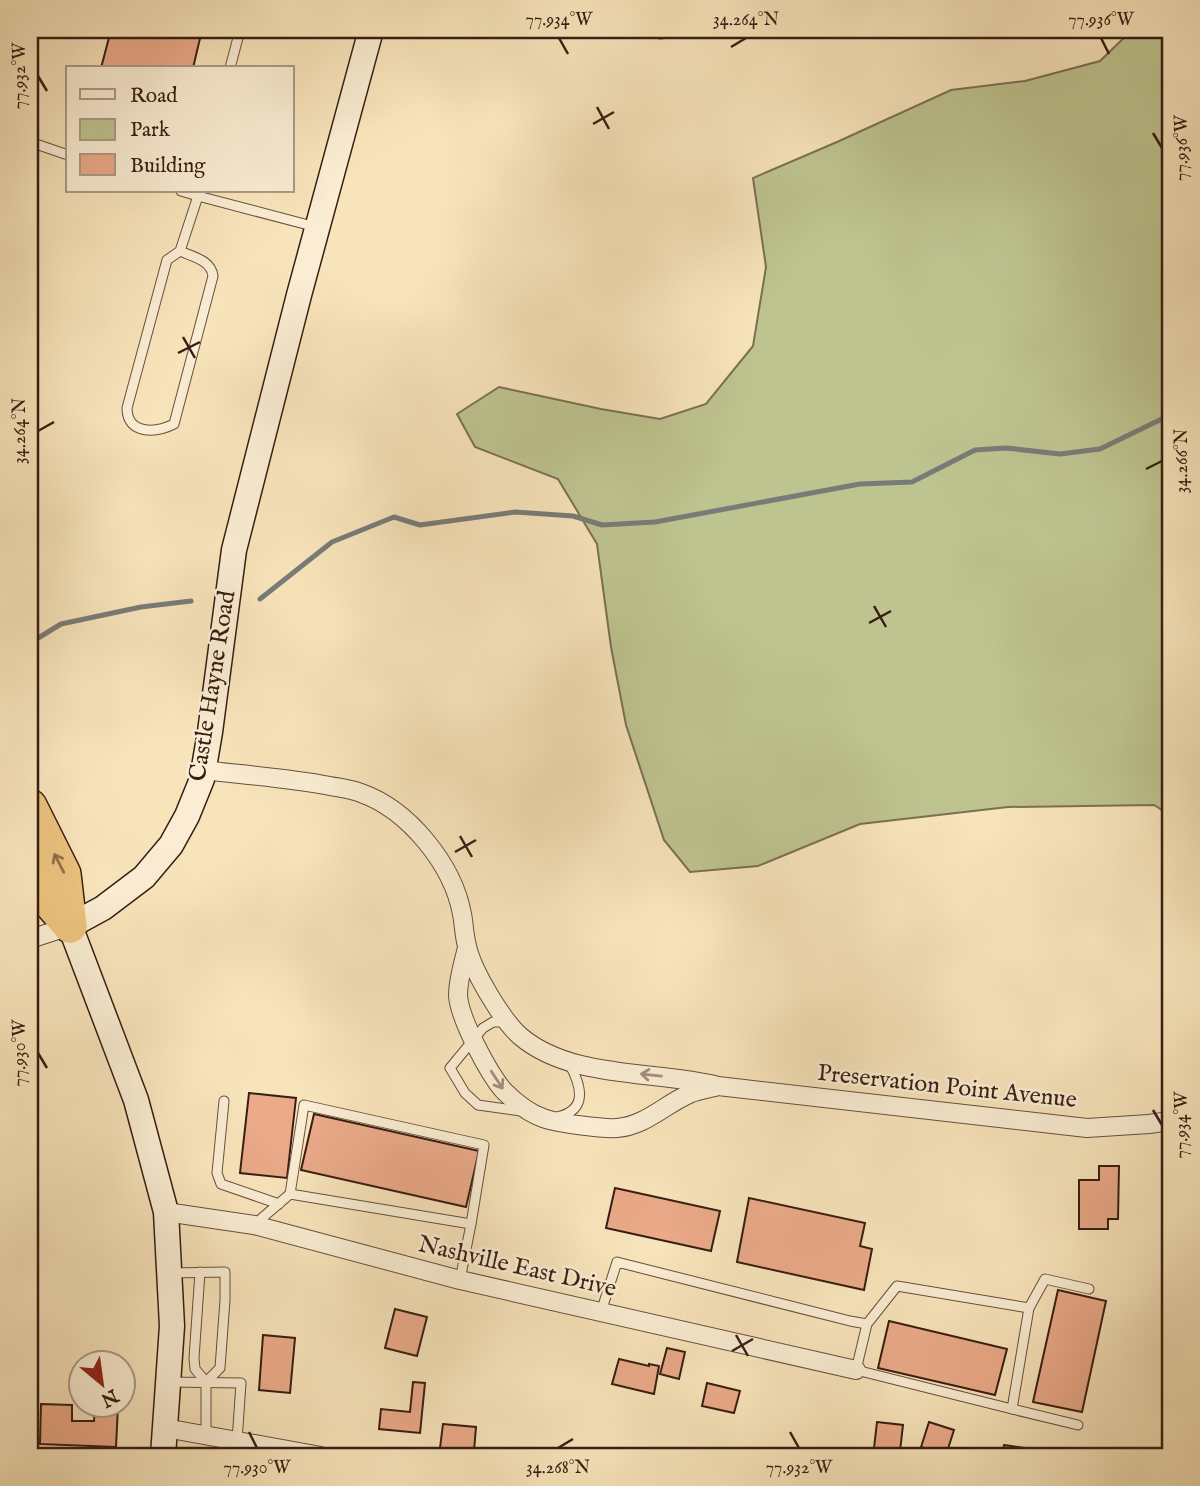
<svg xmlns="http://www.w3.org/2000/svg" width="1200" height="1486" viewBox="0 0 1200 1486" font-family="'IM FELL English',serif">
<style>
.green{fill:#bec490;stroke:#7a7052;stroke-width:2}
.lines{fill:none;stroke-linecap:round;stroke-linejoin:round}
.stream{stroke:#787c78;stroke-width:5}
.building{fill:#ebaa89;stroke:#371d13;stroke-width:2}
.lane-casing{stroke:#674f3d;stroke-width:11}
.street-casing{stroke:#674f3d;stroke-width:20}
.secondary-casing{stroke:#371d13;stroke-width:27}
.highway-casing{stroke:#371d13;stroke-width:36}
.lane{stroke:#faedd3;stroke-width:9}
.street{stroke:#faedd3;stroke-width:18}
.secondary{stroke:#faedd3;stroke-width:24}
.highway{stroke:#ecc27e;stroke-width:33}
.oneway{stroke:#927048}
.oneway2{stroke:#a28f7d}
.ticks{fill:none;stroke:#371d13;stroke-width:2.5}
.labels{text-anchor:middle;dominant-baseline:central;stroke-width:5;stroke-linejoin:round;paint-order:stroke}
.street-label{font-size:24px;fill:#371d13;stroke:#faedd3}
.neatline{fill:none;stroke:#371d13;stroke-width:2.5}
.ticks-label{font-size:18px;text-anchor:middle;fill:#371d13}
</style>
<rect width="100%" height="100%" fill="#f8e4bb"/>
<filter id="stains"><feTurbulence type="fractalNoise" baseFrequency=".00286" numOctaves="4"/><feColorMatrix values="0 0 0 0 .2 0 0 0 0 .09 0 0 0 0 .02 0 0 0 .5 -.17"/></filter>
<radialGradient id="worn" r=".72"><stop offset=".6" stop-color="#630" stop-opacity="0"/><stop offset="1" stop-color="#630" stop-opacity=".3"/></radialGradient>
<path class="green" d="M1132,30H1170V815L1154,805L1008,807L860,824L758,866L690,872L664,840L626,725L611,647L597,544L558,479L475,447L457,414L499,387L601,409L660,419L706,404L753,346L766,267L753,178L837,142L951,90L1025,81L1100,61Z"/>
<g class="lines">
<g class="stream">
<path d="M260,599L332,542L394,517L420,525L515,512L573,516L602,525L655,522L860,484L912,482L975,450L1006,448L1060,454L1100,449L1170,415"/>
<path d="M30,643L61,624L141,607L191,601"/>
</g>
</g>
<g class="building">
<path d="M111,30H202L193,68H101Z"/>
<path d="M249,1093L296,1098L287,1178L240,1173Z"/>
<path d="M314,1114L479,1151L466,1207L301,1170Z"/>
<path d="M1099,1166H1119L1118,1219H1108V1229H1079V1180H1099Z"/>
<path d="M615,1188L720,1211L711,1251L606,1228Z"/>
<path d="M749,1198L865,1223L860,1246L872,1249L864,1290L737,1262Z"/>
<path d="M1058,1290L1106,1301L1082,1412L1033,1402Z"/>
<path d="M395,1309L427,1317L417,1356L385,1348Z"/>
<path d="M889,1321L1007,1349L995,1395L878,1368Z"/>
<path d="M263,1335L295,1338L290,1393L259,1390Z"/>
<path d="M667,1348L685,1352L679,1379L660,1374Z"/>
<path d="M619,1359L649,1366V1364L659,1366L654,1394L612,1384Z"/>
<path d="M413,1382L425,1383L420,1433L379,1429L381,1409L410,1412Z"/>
<path d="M707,1383L740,1391L734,1413L702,1406Z"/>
<path d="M41,1404L72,1405V1421H94L95,1406H118L116,1447L40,1444Z"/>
<path d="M877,1422L903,1425L900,1451L874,1448Z"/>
<path d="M929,1422L954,1430L946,1455L921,1447Z"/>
<path d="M443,1424L476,1427L474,1451L440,1448Z"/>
<path d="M1004,1445L1033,1449L1032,1456H1002Z"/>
</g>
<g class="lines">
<defs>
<g id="lane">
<path d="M641,30L661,34L662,30"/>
<path d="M230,68L240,30"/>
<path d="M30,142L68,155"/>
<path d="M181,191L198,196L199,191"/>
<path d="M180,251C193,257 211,260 213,276L174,424C156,433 127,435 127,408L167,260L180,251L198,196L316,227"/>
<path d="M507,1022H493L483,1028L450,1068L465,1093L478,1105L521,1111"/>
<path d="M224,1101L217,1173L221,1184L279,1204"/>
<path d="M557,1117C589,1110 581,1085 569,1063"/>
<path d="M290,1194L304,1105L484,1145L471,1224"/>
<path d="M255,1224L290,1194L471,1224L460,1280"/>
<path d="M200,1272L194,1358L195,1369L206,1382V1436"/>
<path d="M170,1273L225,1272V1300L220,1368L206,1382"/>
<path d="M1029,1308L1045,1279L1089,1289"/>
<path d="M601,1312L617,1262L850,1321L867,1324L897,1286L1029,1308L1012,1409L856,1370L867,1324"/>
<path d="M168,1382L241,1383L237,1441"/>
<path d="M1012,1409L1078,1425"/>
</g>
<g id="street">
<path d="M203,770C245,775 288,778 330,786C340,788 351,789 361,793C409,810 453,865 462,914C464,924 464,935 467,946C472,970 502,1020 520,1036C572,1080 655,1070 718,1086L1087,1128L1149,1124L1170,1121"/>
<path d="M30,939L70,926"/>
<path d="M467,948C463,964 458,979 458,995C459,1018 489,1074 504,1091C515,1102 529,1113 543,1118C555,1123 604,1129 617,1128C645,1126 664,1105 689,1094C697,1090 706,1089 715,1087"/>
<path d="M166,1212L254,1225L460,1280L856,1370"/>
<path d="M165,1428L321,1456"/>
</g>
<path id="secondary" d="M163,1456L172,1326L166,1212L136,1100L70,926L103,908L144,877L171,845L187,816L202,779L210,732L234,550L299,295L371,30"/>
<g id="highway">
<path d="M30,806L64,874L70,926"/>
<path d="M30,874L37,888L70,926"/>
</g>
</defs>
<use href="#lane" class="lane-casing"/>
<use href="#street" class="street-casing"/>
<use href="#secondary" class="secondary-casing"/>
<use href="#highway" class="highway-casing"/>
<use href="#lane" class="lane"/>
<use href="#street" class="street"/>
<use href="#secondary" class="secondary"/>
<use href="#highway" class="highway"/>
</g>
<defs><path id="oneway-shaft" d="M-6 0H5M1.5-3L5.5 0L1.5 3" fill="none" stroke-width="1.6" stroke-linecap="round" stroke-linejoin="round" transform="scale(1.75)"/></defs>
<use class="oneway" href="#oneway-shaft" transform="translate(59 863) rotate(-117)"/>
<g class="oneway2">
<use href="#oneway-shaft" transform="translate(651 1075) rotate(-174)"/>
<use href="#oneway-shaft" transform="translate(497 1080) rotate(57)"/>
</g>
<path class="ticks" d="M559,38L568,54M1101,38L1109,54M731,47L746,38M38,76L47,91M597,107L609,129M593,124L614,112M1153,133L1162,148M183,337L195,358M178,353L200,342M38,431L54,422M1146,469L1162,461M874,606L886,627M869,623L891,611M460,836L472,857M455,852L476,840M38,1053L47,1068M1153,1110L1162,1125M736,1335L748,1356M732,1351L753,1339M249,1432L257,1448M790,1432L799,1448M558,1448L573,1439"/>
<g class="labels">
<g class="street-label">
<text transform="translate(213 686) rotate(-81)">Castle Hayne Road</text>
<text transform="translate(947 1087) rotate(6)">Preservation Point Avenue</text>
<text transform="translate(517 1267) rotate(13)">Nashville East Drive</text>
</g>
</g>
<rect width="1200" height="1486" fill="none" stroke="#f8e4bb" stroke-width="77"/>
<rect x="66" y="66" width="228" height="126" fill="#faedd3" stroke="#ac9a86" stroke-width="2"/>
<rect x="80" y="89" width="35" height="10" fill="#faedd3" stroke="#ac9a86" stroke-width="2"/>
<text x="130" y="102" font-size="21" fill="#371d13">Road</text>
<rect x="80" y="119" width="35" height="21" fill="#bec490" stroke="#ac9a86" stroke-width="2"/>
<text x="130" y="136" font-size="21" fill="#371d13">Park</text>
<rect x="80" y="154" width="35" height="21" fill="#ebaa89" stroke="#ac9a86" stroke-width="2"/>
<text x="130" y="172" font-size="21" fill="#371d13">Building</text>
<g transform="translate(102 1384) rotate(151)"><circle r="33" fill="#faedd3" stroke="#ac9a86" stroke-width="2"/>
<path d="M0-5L12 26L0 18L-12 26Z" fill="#8f2418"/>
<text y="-10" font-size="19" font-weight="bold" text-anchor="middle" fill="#371d13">N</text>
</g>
<rect x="38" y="38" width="1124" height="1410" class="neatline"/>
<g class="ticks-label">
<text x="559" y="25">77.934°W</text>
<text x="746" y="25">34.264°N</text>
<text x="1101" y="25">77.936°W</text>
<text transform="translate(19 76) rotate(-90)" y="6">77.932°W</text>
<text transform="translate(1181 148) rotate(-90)" y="6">77.936°W</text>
<text transform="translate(19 431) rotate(-90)" y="6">34.264°N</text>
<text transform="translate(1181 461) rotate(-90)" y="6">34.266°N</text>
<text transform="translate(19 1053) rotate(-90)" y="6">77.930°W</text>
<text transform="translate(1181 1125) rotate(-90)" y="6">77.934°W</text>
<text x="257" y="1473">77.930°W</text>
<text x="558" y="1473">34.268°N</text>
<text x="799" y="1473">77.932°W</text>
</g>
<rect width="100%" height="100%" filter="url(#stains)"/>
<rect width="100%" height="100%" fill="url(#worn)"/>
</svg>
